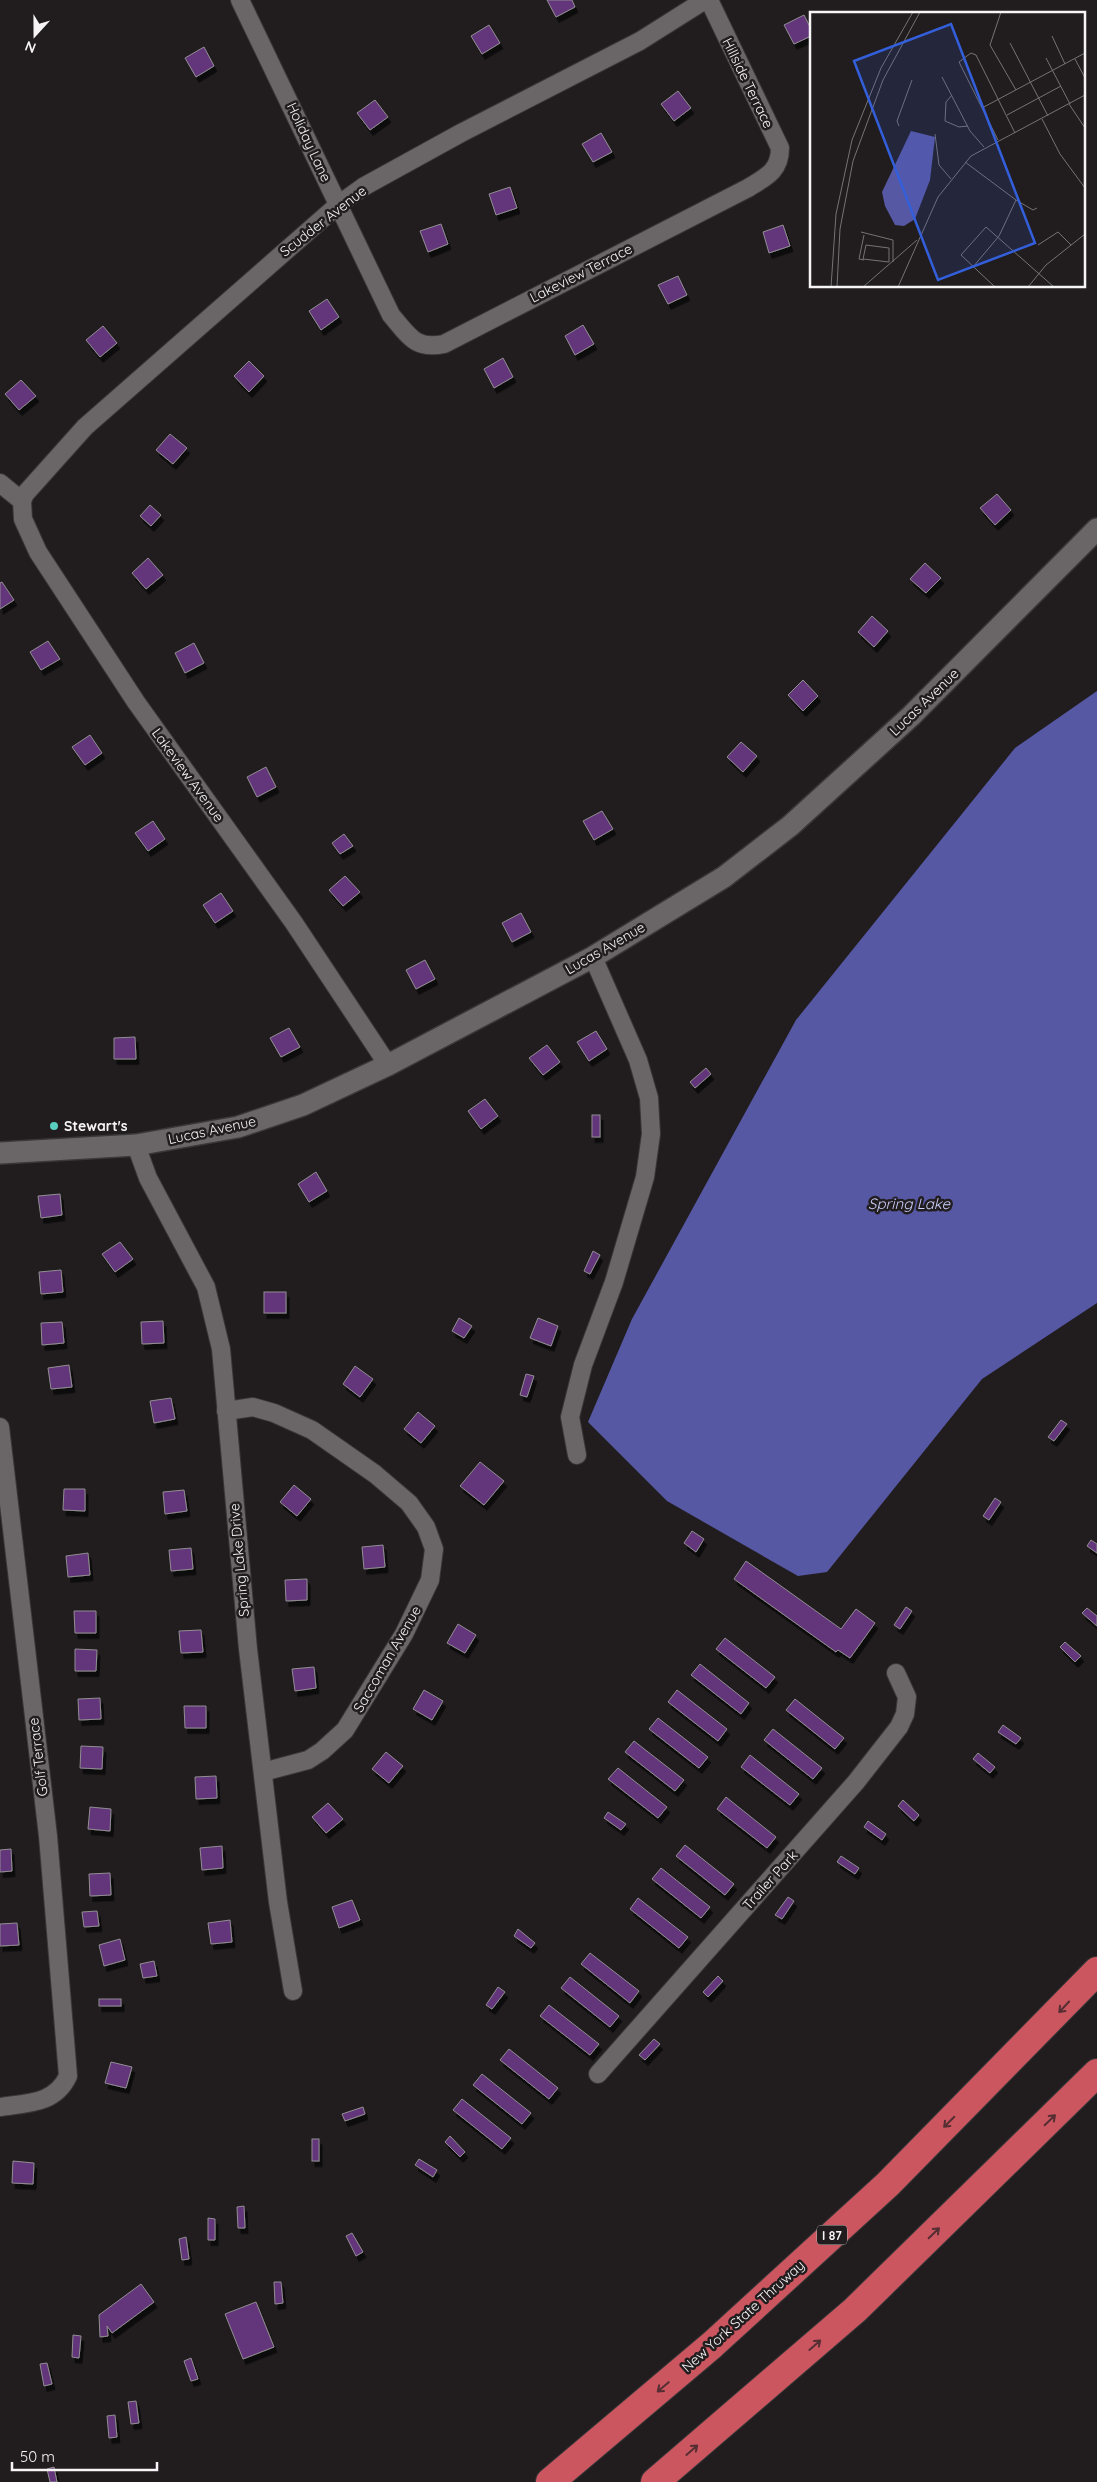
<svg xmlns="http://www.w3.org/2000/svg" width="1097" height="2482" viewBox="0 0 1097 2482" font-family="Quicksand,sans-serif">
<style>
.water{fill:#5758a3}
.building{fill:#63357a;stroke:#918e92;filter:url(#shadow)}
.lines{fill:none;stroke-linecap:round;stroke-linejoin:round}
.minor-casing{stroke:#393738;stroke-width:20}
.tertiary-casing{stroke:#393738;stroke-width:24}
.motorway-casing{stroke:#393738;stroke-width:30}
.minor{stroke:#6a6668;stroke-width:18}
.tertiary{stroke:#6a6668;stroke-width:21}
.motorway{stroke:#cc565f;stroke-width:28}
.oneway{stroke:#542e32}
.poi-dot{fill:#59cebf;stroke:#211d1f;stroke-width:2}
.labels{text-anchor:middle;dominant-baseline:central;stroke-width:5;stroke-linejoin:round;paint-order:stroke}
.shield{fill:#211d1f;stroke:#b6b4b5;stroke-width:1}
.shield-label{font-size:12px;font-weight:bold;fill:#f6f4f5}
.street-label{font-size:14px;fill:#f6f4f5;stroke:#211d1f}
.poi-label{font-size:14px;font-weight:bold;fill:#f6f4f5;stroke:#211d1f;text-anchor:start}
.water-label{font-size:15px;font-style:italic;fill:#c9cdf8;stroke:#211d1f}
.inset-road{fill:none;stroke:#767375;stroke-width:1}
.view{fill:#335fdb;fill-opacity:0.15;stroke:#335fdb;stroke-width:2.5}
.inset-edge{fill:none;stroke:#f6f4f5;stroke-width:2.5}
</style>
<defs>
<filter id="shadow"><feDropShadow dx="3" dy="5.5" stdDeviation="0" flood-color="#0009"/></filter>
</defs>
<rect width="100%" height="100%" fill="#211d1f"/>
<path class="water" d="M1097,691V1303L982,1379L827,1572L798,1576L667,1501L588,1422L632,1319L796,1020L1015,748Z"/>
<g class="building">
<path d="M547,0H572L575,7L556,17Z"/>
<path d="M804,15L811,29V36L794,44L784,25Z"/>
<path d="M489,25L500,43L482,54L471,36Z"/>
<path d="M204,47L214,66L196,77L185,58Z"/>
<path d="M678,91L691,108L674,121L661,104Z"/>
<path d="M375,100L388,117L370,130L357,113Z"/>
<path d="M601,133L612,152L593,162L582,144Z"/>
<path d="M510,187L517,208L496,215L489,194Z"/>
<path d="M441,224L448,244L428,252L420,231Z"/>
<path d="M783,225L790,246L769,253L763,232Z"/>
<path d="M678,276L687,295L668,304L658,285Z"/>
<path d="M327,299L339,317L321,330L309,311Z"/>
<path d="M583,325L594,344L575,355L565,336Z"/>
<path d="M103,326L117,343L100,357L86,340Z"/>
<path d="M503,358L513,377L494,388L484,369Z"/>
<path d="M249,361L264,376L249,392L234,376Z"/>
<path d="M21,380L36,396L19,410L5,394Z"/>
<path d="M170,434L187,448L173,464L156,450Z"/>
<path d="M997,494L1011,510L995,525L980,508Z"/>
<path d="M150,505L161,515L151,526L140,516Z"/>
<path d="M148,558L163,575L146,589L132,573Z"/>
<path d="M925,563L941,578L926,593L910,579Z"/>
<path d="M2,582L14,600L0,609V583Z"/>
<path d="M872,616L888,631L874,647L858,632Z"/>
<path d="M48,641L60,659L41,670L30,652Z"/>
<path d="M194,643L204,663L185,673L175,653Z"/>
<path d="M803,680L818,696L803,711L788,695Z"/>
<path d="M90,735L102,753L85,765L72,747Z"/>
<path d="M741,742L757,756L743,772L727,757Z"/>
<path d="M266,767L276,787L257,797L247,777Z"/>
<path d="M602,811L613,829L594,840L583,821Z"/>
<path d="M153,821L165,839L148,851L135,833Z"/>
<path d="M344,834L353,846L340,854L332,843Z"/>
<path d="M345,876L360,892L343,906L329,890Z"/>
<path d="M221,893L233,911L215,923L203,905Z"/>
<path d="M521,913L531,932L512,942L502,923Z"/>
<path d="M425,960L435,979L416,989L406,970Z"/>
<path d="M289,1028L300,1047L281,1057L270,1038Z"/>
<path d="M596,1031L607,1049L589,1061L577,1042Z"/>
<path d="M135,1037L136,1059H114V1038Z"/>
<path d="M547,1045L560,1062L543,1075L529,1058Z"/>
<path d="M706,1068L711,1074L695,1088L690,1082Z"/>
<path d="M485,1099L498,1116L481,1129L468,1111Z"/>
<rect x="592" y="1115" width="8" height="22"/>
<path d="M316,1172L327,1191L309,1202L298,1184Z"/>
<path d="M60,1194L62,1215L41,1218L38,1196Z"/>
<path d="M120,1242L133,1259L115,1272L102,1254Z"/>
<path d="M593,1251L600,1255L590,1274L584,1271Z"/>
<path d="M61,1270L63,1292L41,1294L39,1272Z"/>
<rect x="264" y="1292" width="22" height="21"/>
<path d="M459,1318L472,1326L464,1338L452,1331Z"/>
<path d="M538,1318L558,1326L551,1346L530,1338Z"/>
<path d="M163,1321L164,1343L142,1344L141,1322Z"/>
<path d="M62,1322L64,1343L42,1345L41,1323Z"/>
<path d="M69,1365L72,1387L51,1389L48,1368Z"/>
<path d="M355,1366L373,1379L360,1397L343,1384Z"/>
<path d="M526,1374L534,1376L527,1397L520,1395Z"/>
<path d="M171,1398L175,1419L154,1423L150,1401Z"/>
<path d="M418,1412L435,1426L421,1443L404,1429Z"/>
<path d="M1061,1420L1067,1424L1054,1441L1048,1437Z"/>
<path d="M480,1462L504,1481L484,1505L460,1486Z"/>
<path d="M294,1485L311,1499L297,1516L280,1502Z"/>
<path d="M64,1489H85V1511L63,1510Z"/>
<path d="M184,1490L187,1511L165,1514L163,1492Z"/>
<path d="M995,1498L1001,1502L989,1520L983,1516Z"/>
<path d="M692,1531L704,1539L696,1552L684,1543Z"/>
<path d="M1091,1540L1097,1544V1553L1087,1546Z"/>
<path d="M383,1545L385,1567L364,1569L362,1547Z"/>
<path d="M191,1548L193,1569L171,1571L169,1550Z"/>
<path d="M88,1553L90,1575L68,1577L66,1556Z"/>
<path d="M746,1561L841,1629L856,1609L875,1623L850,1658L838,1650L836,1652L734,1579Z"/>
<path d="M307,1579V1600L286,1601L285,1580Z"/>
<path d="M906,1607L912,1611L900,1629L894,1625Z"/>
<path d="M1087,1608L1097,1616V1626L1082,1613Z"/>
<path d="M74,1611H96V1633H75Z"/>
<path d="M458,1624L476,1635L465,1653L447,1643Z"/>
<path d="M201,1630L203,1652L181,1653L179,1631Z"/>
<path d="M725,1638L775,1677L766,1688L716,1649Z"/>
<path d="M1065,1642L1081,1656L1075,1662L1060,1647Z"/>
<path d="M75,1649L97,1650L96,1671H75Z"/>
<path d="M700,1664L749,1703L741,1714L691,1675Z"/>
<path d="M314,1667L316,1688L295,1691L292,1669Z"/>
<path d="M424,1690L443,1701L432,1720L413,1709Z"/>
<path d="M677,1690L727,1729L718,1741L668,1702Z"/>
<path d="M100,1698L101,1719L79,1720L78,1699Z"/>
<path d="M795,1699L844,1738L835,1749L786,1710Z"/>
<path d="M184,1706H206V1728H185Z"/>
<path d="M658,1718L708,1757L699,1768L649,1729Z"/>
<path d="M1003,1725L1021,1738L1016,1744L998,1732Z"/>
<path d="M773,1729L822,1768L813,1779L764,1740Z"/>
<path d="M634,1741L684,1780L675,1791L625,1752Z"/>
<path d="M81,1746L103,1747L102,1769L80,1768Z"/>
<path d="M386,1752L403,1766L389,1783L372,1769Z"/>
<path d="M978,1753L995,1767L990,1773L973,1759Z"/>
<path d="M750,1755L799,1794L790,1805L741,1767Z"/>
<path d="M618,1768L667,1807L658,1818L608,1779Z"/>
<path d="M216,1776L217,1798L196,1799L195,1777Z"/>
<path d="M726,1797L776,1837L767,1848L717,1809Z"/>
<path d="M903,1800L919,1815L914,1821L898,1806Z"/>
<path d="M328,1803L343,1819L326,1833L312,1817Z"/>
<path d="M90,1807L111,1809L110,1831L88,1829Z"/>
<path d="M608,1812L626,1824L621,1830L604,1818Z"/>
<path d="M868,1821L886,1834L882,1840L864,1827Z"/>
<path d="M685,1845L734,1884L725,1895L676,1856Z"/>
<path d="M222,1846L223,1868L202,1870L200,1848Z"/>
<path d="M11,1849L12,1871L0,1872V1850Z"/>
<path d="M841,1856L859,1868L855,1874L837,1862Z"/>
<path d="M661,1868L710,1907L701,1918L652,1879Z"/>
<path d="M110,1873L111,1895L90,1896L89,1874Z"/>
<path d="M788,1897L794,1901L782,1919L775,1915Z"/>
<path d="M638,1898L688,1937L679,1948L630,1909Z"/>
<path d="M352,1900L360,1920L339,1928L332,1907Z"/>
<path d="M97,1911L99,1926L84,1927L82,1912Z"/>
<path d="M230,1920L232,1942L211,1944L208,1923Z"/>
<path d="M17,1923L19,1945L0,1946V1924Z"/>
<path d="M518,1929L535,1943L531,1948L514,1936Z"/>
<path d="M120,1939L125,1960L104,1966L99,1945Z"/>
<path d="M590,1953L639,1991L630,2003L581,1964Z"/>
<path d="M154,1961L157,1976L143,1978L140,1964Z"/>
<path d="M718,1976L723,1981L708,1997L703,1992Z"/>
<path d="M570,1977L619,2016L610,2027L561,1988Z"/>
<path d="M498,1987L505,1992L492,2009L486,2005Z"/>
<rect x="99" y="1999" width="22" height="7"/>
<path d="M549,2005L599,2044L590,2055L540,2016Z"/>
<path d="M654,2039L660,2044L645,2060L639,2055Z"/>
<path d="M509,2049L558,2088L549,2099L500,2060Z"/>
<path d="M111,2062L132,2067L126,2088L105,2083Z"/>
<path d="M482,2074L531,2113L522,2124L473,2085Z"/>
<path d="M462,2099L511,2138L502,2149L453,2110Z"/>
<path d="M363,2107L365,2114L345,2121L342,2114Z"/>
<path d="M450,2136L465,2152L460,2157L445,2142Z"/>
<rect x="312" y="2139" width="7" height="22"/>
<path d="M419,2159L437,2170L433,2177L415,2165Z"/>
<path d="M13,2161L34,2163L33,2184L12,2183Z"/>
<path d="M244,2206L245,2228H238L237,2207Z"/>
<path d="M208,2218L215,2219V2240H208Z"/>
<path d="M352,2233L363,2252L356,2256L346,2236Z"/>
<path d="M186,2237L189,2259L182,2260L179,2239Z"/>
<path d="M274,2282H281L283,2303L275,2304Z"/>
<path d="M141,2284L154,2302L112,2333L107,2326L108,2336L100,2337L99,2315Z"/>
<path d="M256,2302L274,2347L243,2359L225,2314Z"/>
<path d="M73,2335L81,2336L79,2358L72,2357Z"/>
<path d="M191,2358L198,2379L191,2381L184,2361Z"/>
<path d="M47,2363L52,2384L44,2386L40,2364Z"/>
<path d="M136,2401L139,2423L131,2424L128,2402Z"/>
<path d="M115,2415L117,2437L109,2438L107,2416Z"/>
<path d="M54,2467L57,2482H50L47,2469Z"/>
</g>
<g class="lines">
<defs>
<g id="minor">
<path d="M240,0L391,315C409,336 415,350 444,344L748,188C766,177 780,171 780,148L709,0"/>
<path d="M0,483L22,501L23,519L38,552L136,702L294,923L388,1065"/>
<path d="M22,501L25,494L85,427L338,205L363,187L461,133L640,41L705,0"/>
<path d="M136,1145L148,1178L206,1287L221,1349L248,1649L278,1902L293,1991"/>
<path d="M226,1411L253,1407L274,1413L312,1430L375,1474L409,1503L426,1527L434,1549L430,1580L404,1634L345,1730L322,1751L308,1760L263,1772"/>
<path d="M0,1427L48,1836L68,2076C55,2104 28,2103 0,2107"/>
<path d="M577,1455L570,1417L583,1365L614,1282L645,1177L651,1134L649,1098L638,1060L593,957"/>
<path d="M598,2074L856,1782L899,1727L905,1714L907,1697L896,1673"/>
</g>
<path id="tertiary" d="M0,1153L136,1145L238,1127L303,1105L388,1065L593,957L724,877L790,826L911,716L1097,529"/>
<g id="motorway">
<path d="M550,2482L712,2345L888,2184L1097,1971"/>
<path d="M655,2482L855,2310L1097,2073"/>
</g>
</defs>
<use href="#minor" class="minor-casing"/>
<use href="#tertiary" class="tertiary-casing"/>
<use href="#motorway" class="motorway-casing"/>
<use href="#minor" class="minor"/>
<use href="#tertiary" class="tertiary"/>
<use href="#motorway" class="motorway"/>
</g>
<defs><path id="oneway-shaft" d="M-6 0H5M1.5-3L5.5 0L1.5 3" fill="none" stroke-width="1.6" stroke-linecap="round" stroke-linejoin="round" transform="scale(1.25)"/></defs>
<g class="oneway">
<use href="#oneway-shaft" transform="translate(1064 2007) rotate(133)"/>
<use href="#oneway-shaft" transform="translate(1050 2120) rotate(-44)"/>
<use href="#oneway-shaft" transform="translate(949 2122) rotate(135)"/>
<use href="#oneway-shaft" transform="translate(934 2233) rotate(-44)"/>
<use href="#oneway-shaft" transform="translate(815 2345) rotate(-41)"/>
<use href="#oneway-shaft" transform="translate(663 2387) rotate(140)"/>
<use href="#oneway-shaft" transform="translate(692 2450) rotate(-41)"/>
</g>
<circle class="poi-dot" cx="54" cy="1126" r="5"/>
<g class="labels">
<rect class="shield" x="817" y="2225.5" width="30" height="19" rx="4"/>
<g class="shield-label">
<text x="832" y="2235">I 87</text>
</g>
<g class="street-label">
<text transform="translate(748 83) rotate(64)">Hillside Terrace</text>
<text transform="translate(309 142) rotate(65)">Holiday Lane</text>
<text transform="translate(323 221) rotate(-38)">Scudder Avenue</text>
<text transform="translate(581 273) rotate(-27)">Lakeview Terrace</text>
<text transform="translate(924 702) rotate(-44)">Lucas Avenue</text>
<text transform="translate(188 775) rotate(54)">Lakeview Avenue</text>
<text transform="translate(605 948) rotate(-30)">Lucas Avenue</text>
<text transform="translate(212 1130) rotate(-12)">Lucas Avenue</text>
<text transform="translate(239 1560) rotate(-95)">Spring Lake Drive</text>
<text transform="translate(387 1659) rotate(-60)">Saccoman Avenue</text>
<text transform="translate(38 1757) rotate(-97)">Golf Terrace</text>
<text transform="translate(770 1880) rotate(-48)">Trailer Park</text>
<text transform="translate(743 2316) rotate(-42)">New York State Thruway</text>
</g>
<g class="poi-label">
<text x="64" y="1126">Stewart's</text>
</g>
<g class="water-label">
<text x="909" y="1203">Spring Lake</text>
</g>
</g>
<g transform="translate(810 12)">
<rect width="275" height="275" fill="#211d1f"/>
<path d="M101,119L125,125L120,168L105,207L94,214L85,213L75,194L72,180Z" fill="#5758a3"/>
<path class="inset-road" d="M191,0L180,33L206,78M242,24L255,52M200,31L238,104M236,46L260,92M265,47L275,66M132,65L160,119L174,135M142,83L136,90L135,109L149,115L158,114M259,92L275,116M172,96L275,41M197,103L251,74M232,107L250,142L275,176M89,114L87,109L102,68M125,122L129,153L141,167M188,128L149,50L161,41L166,43L205,121M155,150L206,188L223,198L227,196M51,220L83,228V250M56,233L79,236V250L53,247ZM228,233L248,220L261,233M54,248L49,247L54,223M163,255L189,224L206,188M21,275L26,202L42,128L71,56L103,0M27,275L30,217L43,149L73,68L110,0M53,275L107,228M88,275L128,185L161,144L275,83M185,275L151,243L176,215L244,275M218,275L236,253L275,222"/>
<path class="view" d="M141,12L225,231L128,268L44,49Z"/>
<rect width="275" height="275" class="inset-edge"/>
</g>
<g transform="translate(35 35) rotate(201)" stroke="#211d1f" stroke-width="4" paint-order="stroke">
<path d="M0-4L9 19L0 12L-9 19Z" fill="#f6f4f5"/>
<text y="-8" font-size="14" font-weight="bold" text-anchor="middle" fill="#f6f4f5">N</text>
</g>
<path d="M12 2462v8h145v-8" fill="none" stroke="#f6f4f5" stroke-width="2.5"/>
<text x="20" y="2462" font-size="15" fill="#f6f4f5" stroke="#211d1f" stroke-width="4" paint-order="stroke">50 m</text>
</svg>
